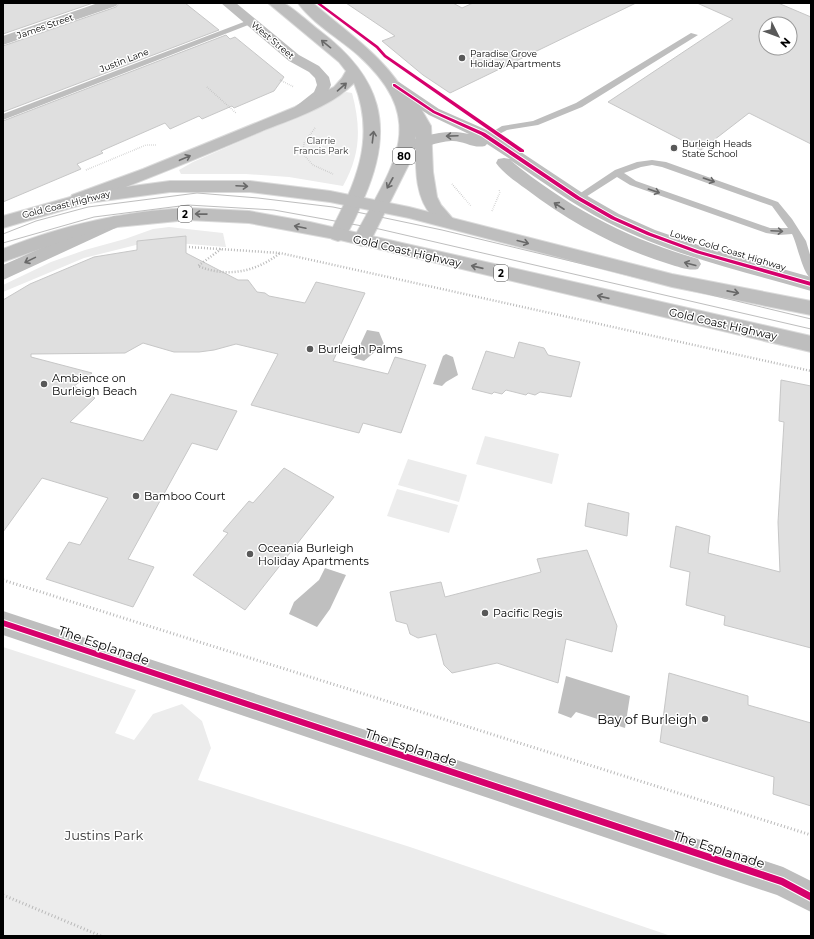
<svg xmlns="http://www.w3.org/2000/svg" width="814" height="939" viewBox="0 0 814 939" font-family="Montserrat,sans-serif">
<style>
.green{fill:#ececec}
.water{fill:#bfbfbf}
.building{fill:#dfdfdf;stroke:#c7c7c7;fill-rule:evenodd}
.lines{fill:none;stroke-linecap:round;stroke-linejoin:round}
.primary-casing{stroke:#dbdbdb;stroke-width:2}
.trunk-casing{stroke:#dbdbdb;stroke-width:2}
.path-far2{stroke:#b9b9b9;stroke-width:1.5;stroke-dasharray:0.5 1.5;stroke-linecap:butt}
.path-far1{stroke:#b9b9b9;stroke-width:2.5;stroke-dasharray:1 2;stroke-linecap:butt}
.path{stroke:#b9b9b9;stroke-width:3;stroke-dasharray:1 2.5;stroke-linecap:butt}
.service{fill:#bebebe;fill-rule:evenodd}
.minor{fill:#bebebe;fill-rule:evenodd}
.primary{fill:#bebebe;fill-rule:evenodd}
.trunk{fill:#bebebe;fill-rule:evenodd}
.tram{stroke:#bebebe;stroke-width:1}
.cycleway-casing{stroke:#fff;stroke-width:2}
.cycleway{fill:#d6006c;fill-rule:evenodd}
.oneway{stroke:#686868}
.poi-dot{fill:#595959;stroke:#fff;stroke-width:1.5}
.labels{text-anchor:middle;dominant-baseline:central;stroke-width:3;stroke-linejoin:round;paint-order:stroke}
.far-street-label{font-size:9px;fill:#000;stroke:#fff}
.far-poi-label{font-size:9px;fill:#000;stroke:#fff;text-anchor:start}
.far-park-label{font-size:9px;fill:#333;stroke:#fff}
.shield{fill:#fff;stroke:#4c4c4c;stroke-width:1}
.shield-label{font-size:10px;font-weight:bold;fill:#000}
.street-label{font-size:11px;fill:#000;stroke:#fff}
.poi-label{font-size:11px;fill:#000;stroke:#fff;text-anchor:start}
.near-street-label{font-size:13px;fill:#000;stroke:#fff}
.near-poi-label{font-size:13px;fill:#000;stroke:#fff;text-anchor:end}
.near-park-label{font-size:13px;fill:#333;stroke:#fff}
</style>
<rect width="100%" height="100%" fill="#fff"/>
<g class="green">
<path d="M346,92L352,93C361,127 361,154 343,186L289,177L246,174H181L179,170L193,162L317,108Z"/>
<path d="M169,227L223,233L226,247L152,241L84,258L3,292V285L51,262L85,250L125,239L153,229Z"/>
<path d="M485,436L559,454L552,484L476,464Z"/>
<path d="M408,459L467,475L459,502L398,485Z"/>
<path d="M397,489L458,505L449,533L387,516Z"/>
<path d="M3,647L136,690L115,733L134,740L153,714L182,704L202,721L211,748L198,780L410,847L671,936H3Z"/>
</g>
<g class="water">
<path d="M367,330L379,332L384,344L364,361L354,358Z"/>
<path d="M446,354L453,357L458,375L446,382L442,386L433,384L443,356Z"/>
<path d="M325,568L346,575L330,609L317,627L289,614L294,602L319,580Z"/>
<path d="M566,676L630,696L625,728L576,712L571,718L558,713Z"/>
</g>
<g class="building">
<path d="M3,3H93L3,34Z"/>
<path d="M119,3H185L219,30L3,112V46L116,7Z"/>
<path d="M346,3H453L462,8L473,3H636L450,93L423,75L382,41L395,36Z"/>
<path d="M697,3H778L811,17V144L749,113L701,150L608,102L733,19ZM766,24H790V48H766Z"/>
<path d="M226,35L230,39L235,37L284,77L274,91L234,108L232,106L202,119L199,116L170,129L165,123L101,151L103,153L77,164L81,169L3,202V121Z"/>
<path d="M186,236V253L238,280H248L257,292L265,293L269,296L305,303L316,282L365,293L333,361L388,374L395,357L426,365L401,433L363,423L359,433L251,405L278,354L236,344L214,350L199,352H174L143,343L125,353L31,354V357L92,373L74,386L95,398L70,422L143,441L171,394L237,411L217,450L192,443L128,559L154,567L133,607L46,579L69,542L80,545L108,498L42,478L3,532V300L30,284L94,257L137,250V241Z"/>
<path d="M519,342L544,348L548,355L580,362L571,397L540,392L535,395L528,393L526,395L506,390L502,394L494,392L492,394L472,389L486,351L514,358Z"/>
<path d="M781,380L811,386V648L724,625L725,616L686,605L690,572L670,567L676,526L710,536L708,553L780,572L778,522L784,422L779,421Z"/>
<path d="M284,468L334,497L245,610L193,575L228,533L223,531L249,501L253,503Z"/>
<path d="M588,503L629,513L627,536L585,526Z"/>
<path d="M587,550L617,626L612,652L566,639L558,683L497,663L452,673L444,665L436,634L418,638L410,634L407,624L396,621L390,592L441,582L445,597L541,572L537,559Z"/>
<path d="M669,673L748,696V705L811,723V806L773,794L774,777L660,742Z"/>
</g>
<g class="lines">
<defs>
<g id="primary">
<path d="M268,3C273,3 280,2 283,3C291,6 312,25 320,31C382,78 395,127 364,198C358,212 352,226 344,239L338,241L332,239L329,235C355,184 377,140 354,83C330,108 291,119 260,132C201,157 143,181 84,203L78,205L72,203L70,199L72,195L143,169L295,107L334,87L342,78L346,71L339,62Z"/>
<path d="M298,3H313C347,33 389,59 409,101L417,102L431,126L433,172L437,197L441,205L454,220L451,224C442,227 439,224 433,217C413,196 416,163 416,136L411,160L371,240L368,244L362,246L356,244L353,240C391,167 433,123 358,55C340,39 312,23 298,3Z"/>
</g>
<g id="trunk">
<path d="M170,181H250L330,191L409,207L672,274L811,301V315L672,287L409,218L330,202L250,192H170L88,203L3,228V216L88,192Z"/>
<path d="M188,208L249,211L310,222L811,336V352L340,240L249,223L188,220L117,227L74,237L3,262V249C63,225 124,211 188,208Z"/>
</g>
</defs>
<use href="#primary" class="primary-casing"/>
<use href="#trunk" class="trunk-casing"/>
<g class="path-far2">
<path d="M280,80L294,87"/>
<path d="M207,87L236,113"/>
<path d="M315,128L304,143L303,154L313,165L333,174"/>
<path d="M86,170L146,145H157"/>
<path d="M452,184L471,206"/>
<path d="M492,211L500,192L499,190"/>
</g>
<g class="path-far1">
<path d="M189,247L280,253L811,371"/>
<path d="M221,249L198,266C227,278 256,272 280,253"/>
</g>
<g class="path">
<path d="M3,580L811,835"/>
<path d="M3,895L101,936"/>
</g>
<g class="service">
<path d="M249,20L256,22L3,120V114Z"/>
<path d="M691,33L698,35L582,107L538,125L507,130L488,140L484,137L502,126L533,121L576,103Z"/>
<path d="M652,160L666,162L778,202L792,219L806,241L811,258V278C803,275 797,243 792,234L779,235L766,233L630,185L617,177L581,200H575L573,198L615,170L637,162ZM652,165L662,167L772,206L788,228H770L636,181L624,173L641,167Z"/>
</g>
<g class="minor">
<path d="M98,3H118L116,6L3,45V36Z"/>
<path d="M221,3H236L299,55L319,66L329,77L331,85C326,98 310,117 295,113L292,110L295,107L314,92L317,85L315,78L309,72L289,61Z"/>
<path d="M394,81L399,82L439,109L489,131L584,194L619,214L655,230L704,247L811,277V291C742,271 671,255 607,222C573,205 542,181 510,160C569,208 626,238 698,259L701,264L698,269C689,271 679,267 669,264C617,248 569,222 526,189C516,182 503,173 496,163L498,159L504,158L510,159L487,144L485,146C473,149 463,140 451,141C436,141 415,153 401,149L399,146L401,143C423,136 446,128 469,134L429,115L389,88L387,85L389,82Z"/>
<path d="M114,216L120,218L123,222L120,226L3,280V265Z"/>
<path d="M3,611L783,867L811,881V912L777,895L3,635Z"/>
</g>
<use href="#primary" class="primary"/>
<use href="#trunk" class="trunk"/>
<g class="tram">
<path d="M3,234L36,221L88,207L197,193L258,198L333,207L442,230L811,319"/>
<path d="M3,243L94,217L188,205L274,210L379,229L811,329"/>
</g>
<defs>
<g id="cycleway">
<path d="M316,3H320L378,46L386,55L524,150V152H520L384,57L376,48Z"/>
<path d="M393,84H395L435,111L485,133L580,197L615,217L651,233L700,251L811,282V286L696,253L647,235L611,219L576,199L481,135L433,113L393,86Z"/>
<path d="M3,620L783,878L811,893V901L781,885L3,626Z"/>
</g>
</defs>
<use href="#cycleway" class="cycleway-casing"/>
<use href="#cycleway" class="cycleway"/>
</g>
<defs><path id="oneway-shaft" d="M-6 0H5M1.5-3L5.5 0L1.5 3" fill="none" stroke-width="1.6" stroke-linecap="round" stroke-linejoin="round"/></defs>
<g class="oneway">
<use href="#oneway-shaft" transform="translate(326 44) rotate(-141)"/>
<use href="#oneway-shaft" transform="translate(342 87) rotate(-41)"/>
<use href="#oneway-shaft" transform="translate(452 136) rotate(178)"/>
<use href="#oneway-shaft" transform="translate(373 137) rotate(-83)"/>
<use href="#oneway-shaft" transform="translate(185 158) rotate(-23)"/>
<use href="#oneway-shaft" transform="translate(709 180) rotate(19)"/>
<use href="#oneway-shaft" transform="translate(390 183) rotate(119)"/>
<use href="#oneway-shaft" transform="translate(242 186) rotate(3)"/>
<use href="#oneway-shaft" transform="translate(654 191) rotate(19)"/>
<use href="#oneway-shaft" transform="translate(559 206) rotate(-147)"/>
<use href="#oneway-shaft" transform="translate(201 214) rotate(-179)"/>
<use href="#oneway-shaft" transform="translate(300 227) rotate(-168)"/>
<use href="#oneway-shaft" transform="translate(777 231) rotate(3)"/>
<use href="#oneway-shaft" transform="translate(523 242) rotate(15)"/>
<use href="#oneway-shaft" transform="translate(30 260) rotate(154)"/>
<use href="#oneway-shaft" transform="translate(690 264) rotate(-165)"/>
<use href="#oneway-shaft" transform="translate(477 267) rotate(-167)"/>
<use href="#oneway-shaft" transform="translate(733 292) rotate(11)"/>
<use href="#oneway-shaft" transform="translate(603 297) rotate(-167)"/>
</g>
<g class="poi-dot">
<circle cx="462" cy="58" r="4"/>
<circle cx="674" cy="148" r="4"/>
<circle cx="310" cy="349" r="4"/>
<circle cx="44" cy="384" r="4"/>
<circle cx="136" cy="496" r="4"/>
<circle cx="250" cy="554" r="4"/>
<circle cx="485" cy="613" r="4"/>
<circle cx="705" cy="719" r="4"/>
</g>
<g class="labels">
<g class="far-street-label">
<text transform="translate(45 26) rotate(-19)">James Street</text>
<text transform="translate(273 40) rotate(40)">West Street</text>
<text transform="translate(124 60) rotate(-21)">Justin Lane</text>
<text transform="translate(66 204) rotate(-14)">Gold Coast Highway</text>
<text transform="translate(728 250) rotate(17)">Lower Gold Coast Highway</text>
</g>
<g class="far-poi-label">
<text x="470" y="53">Paradise Grove<tspan x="470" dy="10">Holiday Apartments</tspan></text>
<text x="682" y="143">Burleigh Heads<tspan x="682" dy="10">State School</tspan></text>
</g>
<g class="far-park-label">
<text x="321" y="140">Clarrie<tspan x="321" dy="10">Francis Park</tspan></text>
</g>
<g class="shield">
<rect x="393" y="148" width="22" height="16" rx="3"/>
<rect x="178" y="206" width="14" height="16" rx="3"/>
<rect x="494" y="265" width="14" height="16" rx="3"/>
</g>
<g class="shield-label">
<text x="404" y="156">80</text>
<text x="185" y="214">2</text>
<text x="501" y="273">2</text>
</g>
<g class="street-label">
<text transform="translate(407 251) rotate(13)">Gold Coast Highway</text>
<text transform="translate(723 324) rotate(13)">Gold Coast Highway</text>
</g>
<g class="poi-label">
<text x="318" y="349">Burleigh Palms</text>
<text x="52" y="378">Ambience on<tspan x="52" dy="13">Burleigh Beach</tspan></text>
<text x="144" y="496">Bamboo Court</text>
<text x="258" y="548">Oceania Burleigh<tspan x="258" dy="13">Holiday Apartments</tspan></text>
<text x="493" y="613">Pacific Regis</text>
</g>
<g class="near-street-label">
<text transform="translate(104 645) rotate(19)">The Esplanade</text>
<text transform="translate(411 747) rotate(18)">The Esplanade</text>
<text transform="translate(719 849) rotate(18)">The Esplanade</text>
</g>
<g class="near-poi-label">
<text x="697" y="719">Bay of Burleigh</text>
</g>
<g class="near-park-label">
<text x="104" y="835">Justins Park</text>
</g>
</g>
<rect width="814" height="939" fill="none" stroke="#000000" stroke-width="8"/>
<g transform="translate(778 36) rotate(132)"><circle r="19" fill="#ffffff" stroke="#999999"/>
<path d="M0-3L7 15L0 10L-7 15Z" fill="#595959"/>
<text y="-6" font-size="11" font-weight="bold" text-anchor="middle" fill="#000000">N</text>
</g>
</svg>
